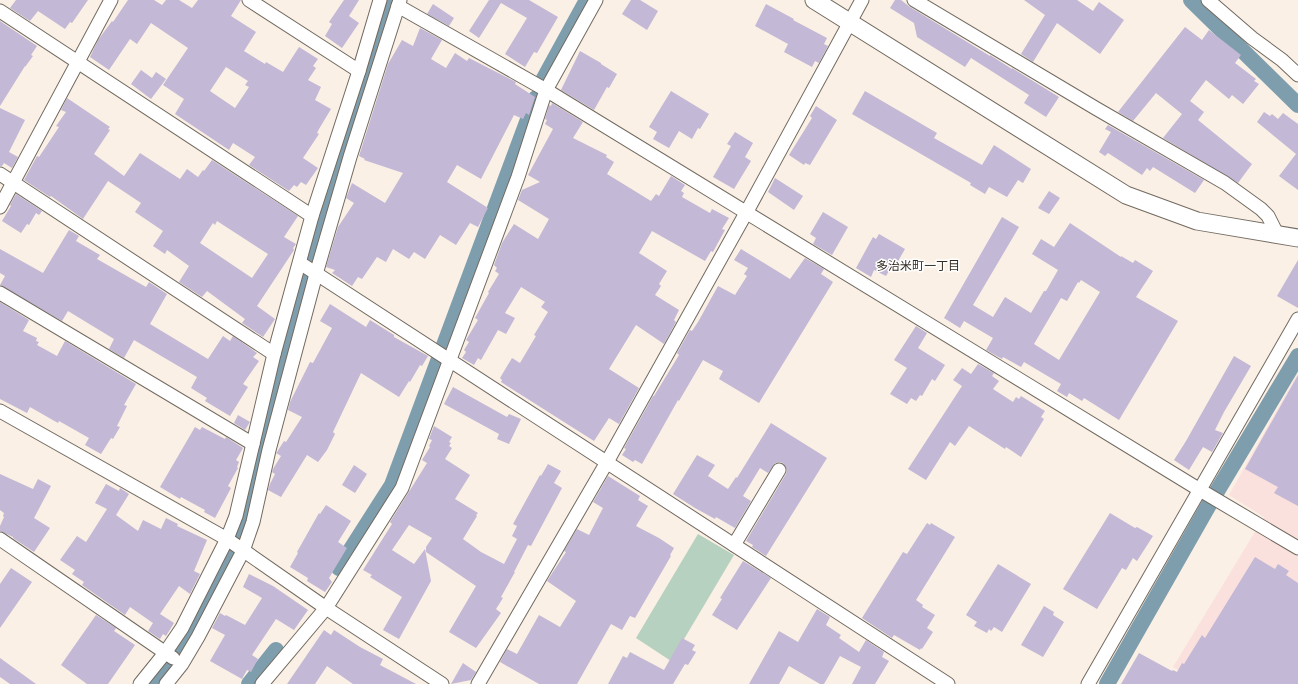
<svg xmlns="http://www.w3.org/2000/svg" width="1298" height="684" viewBox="0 0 1298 684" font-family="'DejaVu Sans','Noto Sans JP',sans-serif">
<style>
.commercial{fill:#fbe1dd}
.green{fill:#b7d1c0}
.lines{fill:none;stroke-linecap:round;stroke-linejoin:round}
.canal{stroke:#7e9ead;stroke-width:16}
.building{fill:#c3b8d5;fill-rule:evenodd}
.minor-casing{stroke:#726a60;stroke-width:15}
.tertiary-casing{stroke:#726a60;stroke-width:19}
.minor{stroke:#fff;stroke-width:13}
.tertiary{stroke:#fff;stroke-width:17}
.labels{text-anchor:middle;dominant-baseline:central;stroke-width:3;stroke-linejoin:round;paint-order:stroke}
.neighbourhood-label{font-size:12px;fill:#332c23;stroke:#fff}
</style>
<rect width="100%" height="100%" fill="#faf0e5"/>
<path class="commercial" d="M1298,373V684H1201L1173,667L1264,517L1229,495Z"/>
<path class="green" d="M698,534L734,555L671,661L636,638Z"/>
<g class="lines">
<g class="canal">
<path d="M1191,0L1298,105"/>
<path d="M542,82L587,0"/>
<path d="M339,568L392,485L536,98"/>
<path d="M154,684L189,635L241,534L276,391L318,234L390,0"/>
<path d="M249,684L276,650"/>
<path d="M1107,684L1210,503L1298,356"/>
</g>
</g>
<g class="building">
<path d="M16,0H88L72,23L70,22L65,29L38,11L30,21L10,8Z"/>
<path d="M128,0H154L162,5L166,0H179L192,8L198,0H241L231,16L256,32L244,51L265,64L266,62L283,72L299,47L318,59L313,66L316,68L308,80L321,87L315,100L331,109L319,129L317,133L319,134L303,158L318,168L306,185L301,182L297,187L294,185L289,191L249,165L255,157L233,143L229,150L175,114L184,99L163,85L188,48L151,23L137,44L130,39L109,70L90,57L98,40L112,21L113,22ZM226,67L248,81L245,85L249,87L235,108L210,91Z"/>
<path d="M344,0H359L349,16L359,23L342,48L325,36L332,24L329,22Z"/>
<path d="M489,0H529L558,17L537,53L534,52L525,67L505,54L527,18L501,3L479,38L469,31Z"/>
<path d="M631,0H640L658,11L647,30L622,14Z"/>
<path d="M895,0H901L910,7L990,56V55L1012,69V68L1059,97L1046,117L1024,103L1029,95L971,58L965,67L917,37L914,23L890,8Z"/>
<path d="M1024,0H1077L1093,11L1099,2L1124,20L1100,54L1057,23L1033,62L1021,54L1045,15Z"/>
<path d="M433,4L454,18L449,26L427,14Z"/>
<path d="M766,4L794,19L793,20L827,38L824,44L828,46L819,63L815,61L812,67L784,52L788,44L755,26Z"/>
<path d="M0,21L37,46L31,55L33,56L25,67V66L0,106Z"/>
<path d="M1185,27L1202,40L1209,30L1241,55L1235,63L1256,79L1254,81L1259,84L1243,104L1232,95L1229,99L1206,80L1190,101L1204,112L1198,120L1252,164L1238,183L1163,138L1182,114L1156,93L1133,121L1118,112Z"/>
<path d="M420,28L442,40L431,59L446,68L455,53L467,61L469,58L516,82L515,84L535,97L529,115L526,113L523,119L514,115L481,179L457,165L447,182L488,208L478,227L470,223L456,245L440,235L425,259L414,252L409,259L393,249L386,262L377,257L362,279L358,277L352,286L332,273L335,270L326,267L338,227L354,203L346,198L352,183L385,203L403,173L364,160L365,159L359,156L388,64L402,40L413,46Z"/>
<path d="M580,51L601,63V64L617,74L609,88L607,87L594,110L561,90Z"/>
<path d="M141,70L152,78L156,72L166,79L151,99L131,84Z"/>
<path d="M671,91L709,114L700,129L698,128L692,139L679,131L669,148L653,139L657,132L649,127Z"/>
<path d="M865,91L937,133L934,138L982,165L994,145L1031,169L1023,183L1018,180L1007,197L989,187L985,194L970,185L971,183L852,114Z"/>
<path d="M67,98L110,127L108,129L110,130L94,154L124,176L140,153L180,179L187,169L198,177L203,170L204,171L212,160L298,216L284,237L296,244L293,248L294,250L257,306L275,319L263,337L242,323L245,319L207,291L202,297L179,282L189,266L167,250L165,254L153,246L163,231L135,212L141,203L108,181L83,219L51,196L50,197L24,180L37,156L39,157L59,127L56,126L66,112L61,110ZM217,221L268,254L252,278L200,243L213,223L215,225Z"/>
<path d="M552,103L583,122L573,138L607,155L606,157L614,162L607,174L651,201L656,194L659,196L671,176L685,185L681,191L684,193L682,197L710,213L712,209L729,218L722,229L725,230L713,252L711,251L705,261L652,231L639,253L667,271L659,284L661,286L655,295L679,310L674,320L676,322L664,344L636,325L609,369L639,388L619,424L609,418L594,441L501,382L502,380L500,378L512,358L520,363L536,336L534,335L548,312L541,307L545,302L521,287L505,313L515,318L506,334L498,330L481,360L478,358L474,365L462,358L466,352L464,350L469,342L466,340L478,320L475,318L489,293L488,292L499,274L495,271L497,268L494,265L502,243L514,224L538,239L549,219L518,200L522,190L540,182L528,175L553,129L545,124L547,120L545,119L549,105L551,106Z"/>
<path d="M816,106L837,120L810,165L805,163L804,165L789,155L812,118L810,116Z"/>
<path d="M0,108L25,120L9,152L18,157L12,168L4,163L2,166H0Z"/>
<path d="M1264,112L1270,116L1272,114L1278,119L1283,113L1298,124V190L1279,176L1296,154L1257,122Z"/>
<path d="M1108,125L1204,180L1195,193L1153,167L1150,171L1147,168L1142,175L1108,153L1105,156L1099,152L1111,132L1105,129Z"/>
<path d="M735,132L753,143L745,157L751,161L734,189L713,177L731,146L727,144Z"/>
<path d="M775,178L803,196L794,210L768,192Z"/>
<path d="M1049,191L1060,198L1049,214L1038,208Z"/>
<path d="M16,194L42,211L39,215L36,213L29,225L27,224L21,233L2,221L11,206L10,205Z"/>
<path d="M823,212L848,227L832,255L813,244L816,238L810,234Z"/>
<path d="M1002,217L1019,227L973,305L993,317L1005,297L1031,313L1044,291H1046L1058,270L1032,254L1041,239L1054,247L1070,223L1121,257V256L1133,263L1135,260L1153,271L1136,297L1178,321L1119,420L1084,398L1082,401L1069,393L1067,397L1057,391L1061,384L1024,362L1021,367L1003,357L1002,359L986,350L993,338L964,321L960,328L944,318ZM1081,280L1100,292L1059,360L1034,344L1061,298L1067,301L1078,282L1079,283Z"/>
<path d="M69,230L79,236L76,241L100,255L97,259L146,287L149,282L167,294L150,324L208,359L223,336L230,341L233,336L257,353L253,357L259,361L243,384L248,387L230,416L205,401L207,398L191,388L197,377L134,340L124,358L109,349L114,339L68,311L62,321L0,285L5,276L0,273V249L43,273Z"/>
<path d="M879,234L905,249L897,263L894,262L886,276L874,270L871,277L856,268L873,237L876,239Z"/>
<path d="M741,249L790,279L805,258L824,269L821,274L833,282L759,403L719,379L723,371L703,360L679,401L678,400L642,464L635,460L633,462L622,455L626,449L624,448L653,396H654L679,355L677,353L690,330L692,331L698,322L718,286L735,295L747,276L744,274L748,268L734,260Z"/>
<path d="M1298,260V308L1277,296Z"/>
<path d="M0,302L29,320L23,331L37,338L36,341L39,342L37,345L57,356L65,341L136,384L124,405L127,406L117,426L120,427L113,439L111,438L101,454L85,445L89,438L59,421L58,423L30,407L27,413L0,399Z"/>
<path d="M330,304L366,327L370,320L394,335V337L428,356L422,366L420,365L410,382L409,381L399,397L361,373L333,432L335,434L327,450L318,462L307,455L281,497L268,490L270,484L275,474L272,472L273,469L281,456L276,453L277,452L284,441L286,442L302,417L288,410L290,402L310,362L313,363L332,328L320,321Z"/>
<path d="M916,326L927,333L918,348L945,365L935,381L932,379L922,396L920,395L916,401L911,398L907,404L890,394L907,368L894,360Z"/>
<path d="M1234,356L1251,366L1224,412L1215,430L1223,433L1212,452L1203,447L1189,470L1174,460L1186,441Z"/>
<path d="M978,364L994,373L992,376L999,381L993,389L1013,402L1016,397L1019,399L1021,396L1045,411L1041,417L1044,419L1021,457L1006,447L1005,449L969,426L955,446L950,442L926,480L908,469L962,386L953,380L962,368L971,374Z"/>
<path d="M1298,375V506L1274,493L1278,487L1245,469Z"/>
<path d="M453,387L507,417L509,414L521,419L509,444L497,439L499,434L444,404Z"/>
<path d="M238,415L250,422L245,430L234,423Z"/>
<path d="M771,423L827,458L766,556L752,547L753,545L746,541L786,474L787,470L783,463L780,462L775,463L768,473L760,468L743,496L751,501L735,528L716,517L715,519L695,508L673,494L697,455L715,465L708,476L728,489L736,477L737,478Z"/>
<path d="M434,426L452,437L449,442L451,443L449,446L452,448L445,459L470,475L455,499L478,513L476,515L477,516L463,539L481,552L504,564L517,539L512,536L517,526L513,524L540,475L541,476L548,464L561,471L554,483L562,488L531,546L528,545L514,572H515L501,597L503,598L496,609L501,613L476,648L449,632L476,586L426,552V547L432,538L409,525L392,550L414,564L425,549L431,581L399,639L383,630L402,597L370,577L372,575L363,570L392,524L390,522L427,463L422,460L430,447L429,446L432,440L429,439Z"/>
<path d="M195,427L200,430L202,427L225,439L226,437L243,448L236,460L239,462L237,467L238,468L228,486L231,488L215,518L204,512L205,510L181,497L180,499L160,487Z"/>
<path d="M354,465L367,474L355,493L342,485Z"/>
<path d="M0,474L33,489L38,479L51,486L34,518L50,528L34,552L13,538V537L0,531V526L4,517L3,516L4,513L0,510Z"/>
<path d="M608,476L640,496L638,500L648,506L636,526L659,538L674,548L670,555L671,556L635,618L630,616L622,630L611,624L577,684H539L500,662L507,649L517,654L539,615L560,627L576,601L547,581L566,552L564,551L577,529L589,535L603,508L593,502Z"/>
<path d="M106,484L119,491L120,488L129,494L116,515L138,531L143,520L161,529L166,518L178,524L177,526L207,540L194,571L200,574L190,594L179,586L160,614L174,623L166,636L163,634L160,639L148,631L153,623L130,607L125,615L82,585L84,582L72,574L75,570L60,560L77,536L86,542L107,509L95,503Z"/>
<path d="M326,505L351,521L338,542L347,548L329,578L332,582L325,592L307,581L308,578L290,567L298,553L297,552L319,513L320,514Z"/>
<path d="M1110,513L1135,528L1137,527L1153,536L1137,561L1133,558L1126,570L1122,568L1097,609L1063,589Z"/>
<path d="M927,523L930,525L931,523L955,537L916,600L923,605L922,607L935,615L927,628L933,632L922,649L921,648L920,650L894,635L892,638L862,618L903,552L907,554Z"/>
<path d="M1255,557L1275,569L1278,564L1289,571L1286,575L1298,583V684H1121L1139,653L1172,671L1173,670L1177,672L1182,663L1184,664L1202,635L1205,638Z"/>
<path d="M743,561L771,578L737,630L712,615L722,599L720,598Z"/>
<path d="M998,564L1031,584L1002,632L994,627L991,631L989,629L987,633L974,626L977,622L966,615Z"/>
<path d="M11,568L32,582L0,628V584Z"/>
<path d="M249,574L273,586L308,610L294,630L276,619L252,655L258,659L251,672L247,670L242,679L210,661L225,635L212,628L220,613L225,616L226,615L245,625L262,598L243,587Z"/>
<path d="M1044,606L1054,612L1053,615L1064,622L1043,657L1021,645Z"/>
<path d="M817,609L830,617L826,625L841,635L839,638L859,652L866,640L884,652L882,657L889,661L875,684H852L861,667L840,656L824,684H820L789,666L779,684H749L779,631L798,642Z"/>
<path d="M96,615L116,628L114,631L135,645L108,684H87L61,665Z"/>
<path d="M324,630L331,635L334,630L360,647L383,659L380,665L416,684H353L327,666L315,684H287Z"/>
<path d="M682,638L695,645L692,650L696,652L688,665L685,664L673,684H608L623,656L627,658L630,652L664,670Z"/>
<path d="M0,658L36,684H10L0,677Z"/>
<path d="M463,663L476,672L471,680L451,684Z"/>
</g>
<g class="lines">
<defs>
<g id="minor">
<path d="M249,0L359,71"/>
<path d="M914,0L1097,109L1225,183L1261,209L1268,216L1277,234"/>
<path d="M1208,0L1252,38L1282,60L1298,75"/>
<path d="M398,6L546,90L1200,490L1298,548"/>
<path d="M0,11L312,216"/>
<path d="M0,174L274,354"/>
<path d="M0,207L111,0"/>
<path d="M300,263L948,684"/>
<path d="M0,293L253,444"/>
<path d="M0,411L227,539L326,608L442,684"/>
<path d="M0,539L173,658"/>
<path d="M734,545L779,470"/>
<path d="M140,684L165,653L182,628L227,539L236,516L274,354L312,216L359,71L380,0"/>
<path d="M166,684L182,664L198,637L243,551L253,522L269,450L316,274L350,157L400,0"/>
<path d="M262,684L326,608L402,488L518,177L546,90L596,0"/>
<path d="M478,684L607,462L746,213L862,0"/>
<path d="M1088,684L1298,319"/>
</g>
<path id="tertiary" d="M814,0L1126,195L1197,221L1298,238"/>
</defs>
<use href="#minor" class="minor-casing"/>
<use href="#tertiary" class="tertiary-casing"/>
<use href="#minor" class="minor"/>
<use href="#tertiary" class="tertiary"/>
</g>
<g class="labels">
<g class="neighbourhood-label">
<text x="918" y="266">多治米町一丁目</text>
</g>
</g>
</svg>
